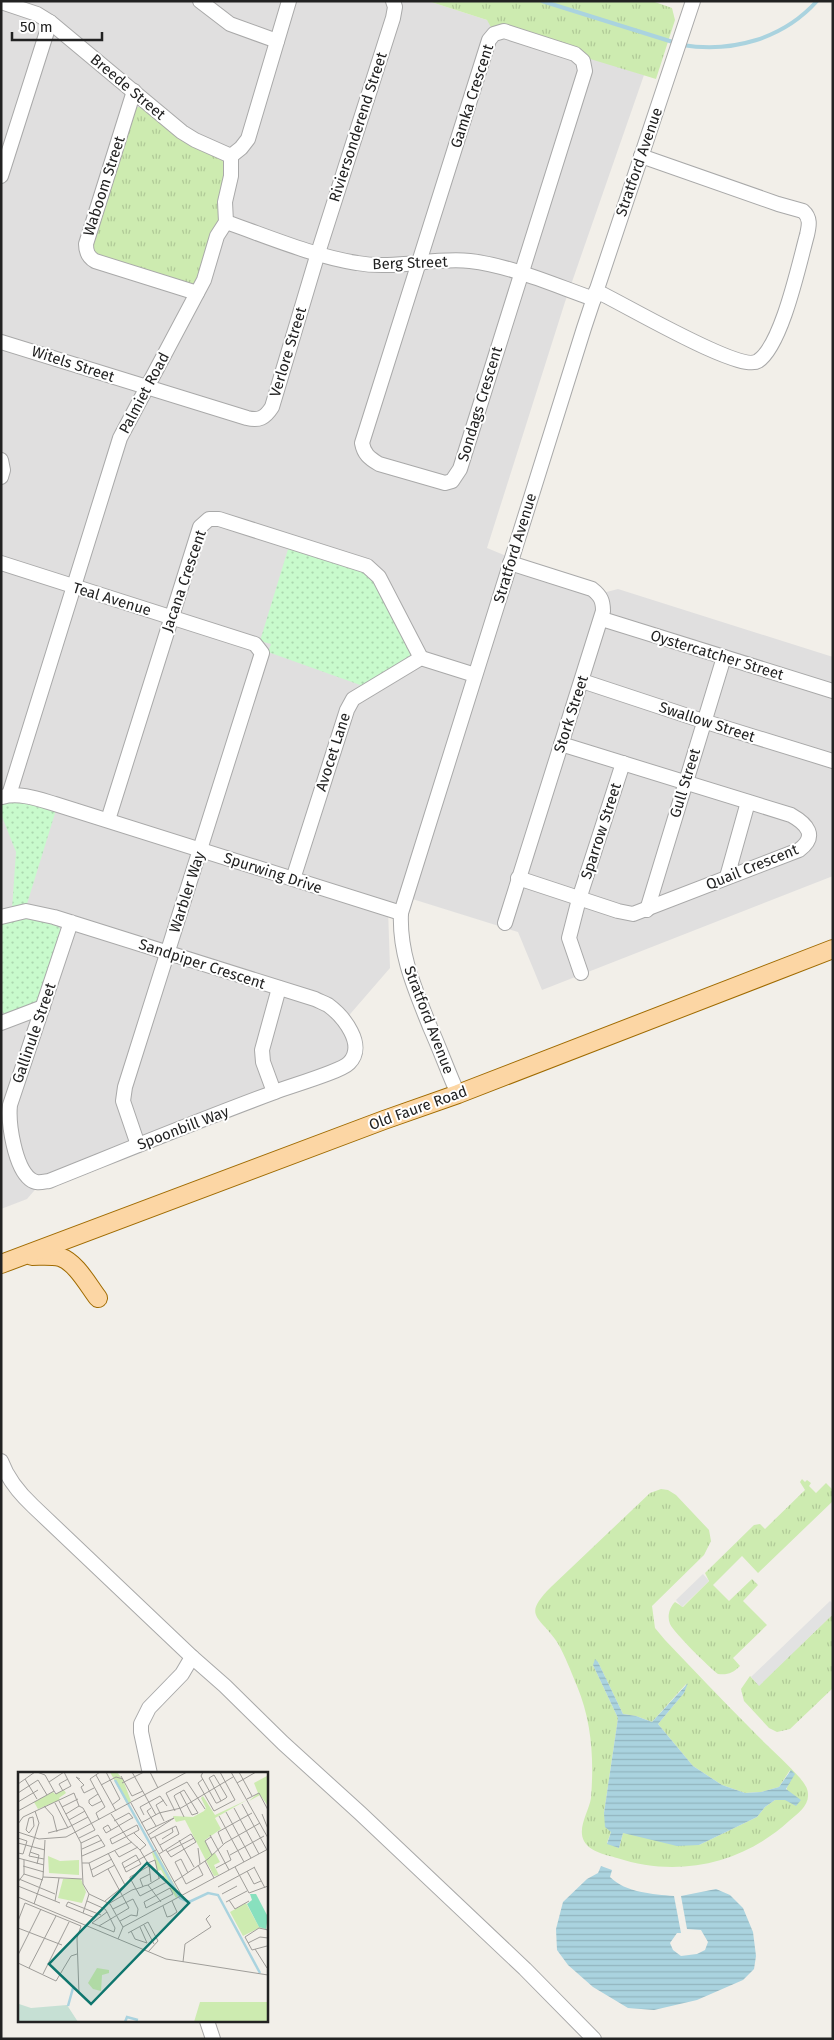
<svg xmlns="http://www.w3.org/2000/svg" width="834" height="2040" viewBox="0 0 834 2040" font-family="'Fira Sans',sans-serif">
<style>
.residential{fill:#e0dfdf}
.grass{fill:url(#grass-tufts);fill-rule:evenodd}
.park{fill:url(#park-dots)}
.parking{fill:#e2e2e2}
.water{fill:url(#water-rules)}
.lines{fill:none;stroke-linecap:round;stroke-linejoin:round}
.stream{stroke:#aad3df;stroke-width:4}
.minor-casing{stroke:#a9a9a9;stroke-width:16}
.major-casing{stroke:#a06b00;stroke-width:20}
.minor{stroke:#fff;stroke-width:14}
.major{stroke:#fcd6a4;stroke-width:18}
.labels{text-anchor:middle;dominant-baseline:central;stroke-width:4;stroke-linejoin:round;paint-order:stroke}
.street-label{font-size:15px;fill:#222;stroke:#fff}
.inset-river{fill:none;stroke:#aad3df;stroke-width:2.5}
.inset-road{fill:none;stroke:#9f9d99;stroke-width:1}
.view{fill:#0f766e;fill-opacity:0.15;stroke:#0f766e;stroke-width:2.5}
.inset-edge{fill:none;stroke:#222;stroke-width:2.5}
</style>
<defs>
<pattern id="grass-tufts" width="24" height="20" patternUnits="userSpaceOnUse" patternTransform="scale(1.25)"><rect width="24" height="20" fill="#cdebb0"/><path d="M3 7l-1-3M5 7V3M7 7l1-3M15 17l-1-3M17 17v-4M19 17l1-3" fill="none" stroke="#b0c997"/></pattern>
<pattern id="park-dots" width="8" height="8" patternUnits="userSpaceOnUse" patternTransform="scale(1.25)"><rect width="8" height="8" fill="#c8facc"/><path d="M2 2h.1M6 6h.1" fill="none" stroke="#acd6af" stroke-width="1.8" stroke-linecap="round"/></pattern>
<pattern id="water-rules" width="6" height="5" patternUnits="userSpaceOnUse" patternTransform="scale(1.25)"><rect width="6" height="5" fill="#aad3df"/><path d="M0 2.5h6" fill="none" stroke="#92b5bf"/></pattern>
</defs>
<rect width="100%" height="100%" fill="#f2efe9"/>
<path class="residential" d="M1,1H428L487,20L504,30L644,75L565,302L487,548L599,594L618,589L833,657V876L542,990L518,932L406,897L402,913L388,909L390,968L345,1020L355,1057L40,1184L27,1199L1,1209Z"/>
<g class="grass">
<path d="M428,1H652L672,8L675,20L656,79L492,29L487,20Z"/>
<path d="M138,107H142L219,156L225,164L226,170L221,218L199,279L193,285L94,255L91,243L135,109Z"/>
<path d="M802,1479L805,1482L807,1480L811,1483L809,1486L816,1493L826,1483L833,1490V1501L758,1573L742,1556L713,1585L729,1601L752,1579L758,1585L743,1601L767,1625L733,1658L740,1666C733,1673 728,1675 718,1674C709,1667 675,1634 670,1624C667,1617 669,1608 675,1602L683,1607L709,1581L705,1573L754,1525L760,1524L765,1529L805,1490L800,1482Z"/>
<path d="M661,1489L668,1490L676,1495L709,1530L711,1541L704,1555L652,1606L655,1628L665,1640C693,1669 721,1699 749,1727C765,1744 784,1760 800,1778C804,1783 808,1788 808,1794C809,1806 797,1814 789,1821C742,1864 678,1878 617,1858C607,1855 590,1852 584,1841C577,1828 589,1811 591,1798C594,1760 592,1722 577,1686C571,1672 565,1655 557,1642C540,1616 521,1617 551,1587L650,1493ZM598,1662L623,1714L636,1716L652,1722L686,1684L684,1693L658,1724L693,1766L722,1785L745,1793L761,1792L779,1787L790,1770L785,1800H775L765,1807L757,1817L699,1845L623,1833L619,1848L607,1843L611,1832L604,1813L618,1718L593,1665Z"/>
<path d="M833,1614V1688L790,1729L777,1732L769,1728L744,1701L741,1689L750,1676L759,1685Z"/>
</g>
<g class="park">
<path d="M289,546L370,572L412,653L409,658L363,686L268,652L271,644L260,641Z"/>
<path d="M19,801L56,810L26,907L12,909L16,852L1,814V804Z"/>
<path d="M29,916L58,925L61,931L40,1001L5,1018L1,1008V921Z"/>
</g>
<g class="parking">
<path d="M703,1574L709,1581L682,1607L676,1600Z"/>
<path d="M830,1601L833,1604V1614L759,1686L751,1677Z"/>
</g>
<g class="water">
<path d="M595,1659L598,1662L623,1714L636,1716L652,1722L688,1683L684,1693L658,1724L693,1766L722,1785L745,1793L761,1792L779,1787L791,1770L795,1774L786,1789L801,1800L796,1806L785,1800H775L765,1807L757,1817L699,1845L677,1846L623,1833L619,1848L607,1844L611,1832L605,1827L604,1813L618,1718L593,1665Z"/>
<path d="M601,1866L612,1870L610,1877C626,1893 653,1894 674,1896L681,1933H677L670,1943L673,1950L681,1956L697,1954L705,1950L708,1942L701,1930L687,1929L681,1896L716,1889L730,1895L743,1908L753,1932L756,1956L754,1969L743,1980L697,2000L654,2010L628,2008L593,1987L568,1965L557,1950L556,1929L563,1902L587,1879L598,1873Z"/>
</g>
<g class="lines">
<g class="stream">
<path d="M542,1L676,43"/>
<path d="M682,45C732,53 783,39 817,1"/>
</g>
<defs>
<g id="minor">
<path d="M200,1L230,24L277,41"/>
<path d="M1,2L37,14L50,22L182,132L195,140L231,156"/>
<path d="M504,31L575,54L583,61L585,71L460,469L452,481L445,483L379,464C369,458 364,454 362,443L489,40L494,34Z"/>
<path d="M134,91L86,244C86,252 88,257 95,261L197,293"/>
<path d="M1,176L50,22"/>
<path d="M226,222C269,237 313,256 357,263C395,270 432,257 470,261C512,266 554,285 594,299"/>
<path d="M596,291C621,302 739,373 758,361C782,345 799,264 807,235C809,226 811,218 803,211L778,204L641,156"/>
<path d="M1,342L247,418C259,421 265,418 272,407L318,253L393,18L395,7L393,1"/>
<path d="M1,460L3,470L1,477"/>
<path d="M1,563L255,644L262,653L125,1087L123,1101L138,1145"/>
<path d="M602,619L833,691"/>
<path d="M582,681L703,721L833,761"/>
<path d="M9,795L120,438L204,280L217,236L226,222L225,202L231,176V156L241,148L248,139L289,1"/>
<path d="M2,797C19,792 38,799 55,804L401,913"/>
<path d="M108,820L200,527L209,519H219L367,566L379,577L421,658"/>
<path d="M727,877L748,802"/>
<path d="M518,878L618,911L633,914L799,850C818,836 807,824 791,815L561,744"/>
<path d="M293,879L347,710L353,699L421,658L475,675"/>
<path d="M647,910L724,657"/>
<path d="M1,917L26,911L54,917L315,999C319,1001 324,1003 328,1005C343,1016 367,1045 349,1063C340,1072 290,1086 275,1092C199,1120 124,1151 49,1181C42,1182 36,1184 30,1179C15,1167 8,1124 10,1105L71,922"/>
<path d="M505,923L603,611C603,601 601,596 592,589L510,563"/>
<path d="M581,973L569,938L579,899L623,763"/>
<path d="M1,1023L43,1007"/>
<path d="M274,1092L263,1062L262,1050L279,988"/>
<path d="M458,1094C448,1072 440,1049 430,1027C415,989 399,954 401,913L584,328L693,1"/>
<path d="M1,1461C8,1480 19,1493 33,1506L192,1657L225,1686L283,1743L360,1813L525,1969L594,2039"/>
<path d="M150,1774L141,1732V1724L149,1708L182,1674L192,1657"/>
<path d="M207,2021L213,2039"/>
</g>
<g id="major">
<path d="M32,1256C41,1256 51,1255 60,1257C76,1262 88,1285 98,1298"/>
<path d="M1,1264L384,1120L458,1094L833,949"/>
</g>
</defs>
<use href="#minor" class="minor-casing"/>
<use href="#major" class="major-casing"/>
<use href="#minor" class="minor"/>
<use href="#major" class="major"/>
</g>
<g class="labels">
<g class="street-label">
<text transform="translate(128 87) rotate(40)">Breede Street</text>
<text transform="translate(472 96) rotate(-72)">Gamka Crescent</text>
<text transform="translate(358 127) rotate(-72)">Riviersonderend Street</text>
<text transform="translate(639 162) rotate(-71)">Stratford Avenue</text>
<text transform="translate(104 186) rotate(-72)">Waboom Street</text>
<text transform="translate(410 263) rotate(-2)">Berg Street</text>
<text transform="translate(288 352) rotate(-73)">Verlore Street</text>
<text transform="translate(73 364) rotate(18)">Witels Street</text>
<text transform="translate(144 393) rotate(-62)">Palmiet Road</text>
<text transform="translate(480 404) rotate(-73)">Sondags Crescent</text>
<text transform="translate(515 548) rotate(-73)">Stratford Avenue</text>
<text transform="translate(184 581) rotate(-71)">Jacana Crescent</text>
<text transform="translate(112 599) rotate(17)">Teal Avenue</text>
<text transform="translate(717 655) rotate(17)">Oystercatcher Street</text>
<text transform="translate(571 714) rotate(-72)">Stork Street</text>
<text transform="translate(707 722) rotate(18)">Swallow Street</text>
<text transform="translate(333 752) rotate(-72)">Avocet Lane</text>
<text transform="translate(685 783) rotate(-73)">Gull Street</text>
<text transform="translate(601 831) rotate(-72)">Sparrow Street</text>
<text transform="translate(752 867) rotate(-22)">Quail Crescent</text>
<text transform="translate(273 873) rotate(18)">Spurwing Drive</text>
<text transform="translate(187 892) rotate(-72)">Warbler Way</text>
<text transform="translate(202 964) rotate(18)">Sandpiper Crescent</text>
<text transform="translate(429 1020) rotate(69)">Stratford Avenue</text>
<text transform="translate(34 1033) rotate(-71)">Gallinule Street</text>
<text transform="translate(418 1108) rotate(-20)">Old Faure Road</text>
<text transform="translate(183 1128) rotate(-21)">Spoonbill Way</text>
</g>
</g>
<g transform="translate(18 1772)">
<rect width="250" height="250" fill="#f2efe9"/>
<path d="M92,0H99L105,8L113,29L109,32ZM249,4L250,34L242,23L231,29L240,21L236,11ZM46,18L48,21L41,26L42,28L20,37L16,30L35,20L37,22ZM185,24L197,43L229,28L197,46L203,57L187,68L193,82L197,81L202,90L196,93L201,103L196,104L167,48L158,50L155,44L175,45L186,39L188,36L183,26ZM138,79L162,123L158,126L143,98L140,99L134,81ZM30,84L42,89L61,88V103L31,101ZM45,107H63L68,120L64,131L40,126ZM228,131L241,155L250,157L241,156L225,164L212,140ZM79,196L91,198V201L84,203L83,219L75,217L70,211ZM182,230H250V250H176Z" fill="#cdebb0"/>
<path d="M0,229L1,232L13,236L49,233L60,250H0Z" fill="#c6e0d4"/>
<path d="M232,122H238L250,145L248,157L241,155L229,132L234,128Z" fill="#88e0be"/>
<path class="inset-river" d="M97,8L162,126L171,130L190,121L200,123L242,201M50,234L55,216M107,250L109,245L120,248"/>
<path class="inset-road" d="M19,0L27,3L36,19M88,0L102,27L94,33M114,0L138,43M132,0L140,16M185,0L183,4L198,31H199L203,29L208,26L209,25L196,3L191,6L203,29M213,0L250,66M221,0L234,24M78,3L98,39M103,4L114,24L125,19M7,7L19,27M62,7L58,5L66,13M185,7L180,11L196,39L217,28L202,0M31,10L46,0M104,11L126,0M219,11L238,0M0,12L17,0M66,13L63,15L66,21L76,16M83,13L98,5L105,7M36,19L38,22L53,14L46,0M45,19L41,12L50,7M162,20L174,43L180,41L166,18L157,23L156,24L166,45M0,21L20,8L29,23L36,19M80,22L71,28V31L74,34L84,29M229,27L241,21L250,38M146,28L138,33L146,49M41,29L63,71L65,112L71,122L92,132L105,155M0,30L20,18M37,31L50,56M113,31L164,124M224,32L249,78M26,34L35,44L39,60M61,34L65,36L77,58L61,66M44,35L60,27M133,36L129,39L138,54M216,36L241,82M0,39L29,23M17,39L21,51L11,84L26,87M157,39L148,21L169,10L187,37M208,40L233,86M48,42L61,34M93,42L110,67L122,78L131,93L133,110M244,42L250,57M126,43L122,35L142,24L149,34M201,44L226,90M15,45L16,54L11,61L8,58L11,46ZM51,48L67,39M81,48L78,41L87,35L72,7L82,0M123,51L141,41L163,36L215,5M0,52L5,45L56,21L61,34M119,53L121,58L94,72L92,67ZM93,58L90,53L85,56L88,61L114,46H115L111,41L96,49M128,59L156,46L130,63M0,60L21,67L48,65L169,0M30,61L49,56L70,45M116,61L128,73L122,78M192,63L211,98M137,65L145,79M193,65L187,69L194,83M0,66L9,69L5,82L0,81M132,67L158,54L161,62L142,73M144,67L155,60L154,56M161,68L176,95M0,71L27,78M63,71L80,63L87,74L64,84M205,72L200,60L234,41M180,76L182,92M64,77L84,68M97,79L101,85L120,75M12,80L21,83L19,92M149,80L176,66M141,82L173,62L178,70L153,85L148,78M118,83L123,92L108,100L104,91ZM212,83L246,64M0,86L26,93M187,89L196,106M64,91H71L114,70M71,91L75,105L97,93M130,91L137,88L141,106M5,94L26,100M217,95L231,121L250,114M236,95L247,116M106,96L138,78M198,96L213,88L209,78M73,98L94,87M229,99L236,112L243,109M170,101L163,87L157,90L168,112L185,103L180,93M6,102L25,108M25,105L64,107M1,107L37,122M0,110L6,102V88M156,110L190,87L207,71L242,51M130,113L143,130M0,114L42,131M125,115L122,107L132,102M200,115L237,95M152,116L155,122L128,136L126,130ZM204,122L219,114M0,125L148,187L250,203M211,128L217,137L231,129M37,129L41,106M69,129L87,137L89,140L97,156L96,160L74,151L89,140M87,129L107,113L90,81M208,130L229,119M92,131L114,118L117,117H118L124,115L126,114L130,113L145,104L149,110L122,124L118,117L112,106V105L131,94M16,132L25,105L27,68M145,134L149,145L153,144L159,140L154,129M95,137L115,127L120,137L119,144M65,141L71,122M77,146L48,134L50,130L83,143M0,149L7,131L63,154L59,166L61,222M102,149L113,143L119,144M130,150L140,169L130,180M126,153L136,172M81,154L111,136L90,97M0,156L44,173M113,159L117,167L129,171L122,155M110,161L130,150M100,167L105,155L250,77M230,171L242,165L250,166M249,174L234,178L227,165L241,156L250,158M237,177L249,196M0,183L23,137M165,190L167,172L193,155L188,147L192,143M0,191L38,209L53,184L59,182M11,196L38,144M25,202L51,150"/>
<path class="view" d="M129,91L171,131L73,232L31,192Z"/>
<rect width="250" height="250" class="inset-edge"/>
</g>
<rect width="834" height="2040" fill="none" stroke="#222222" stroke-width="5"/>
<path d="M12 32v8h90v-8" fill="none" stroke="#222222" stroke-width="2.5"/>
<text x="20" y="32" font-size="15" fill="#222222" stroke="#ffffff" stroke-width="4" paint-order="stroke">50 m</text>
</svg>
